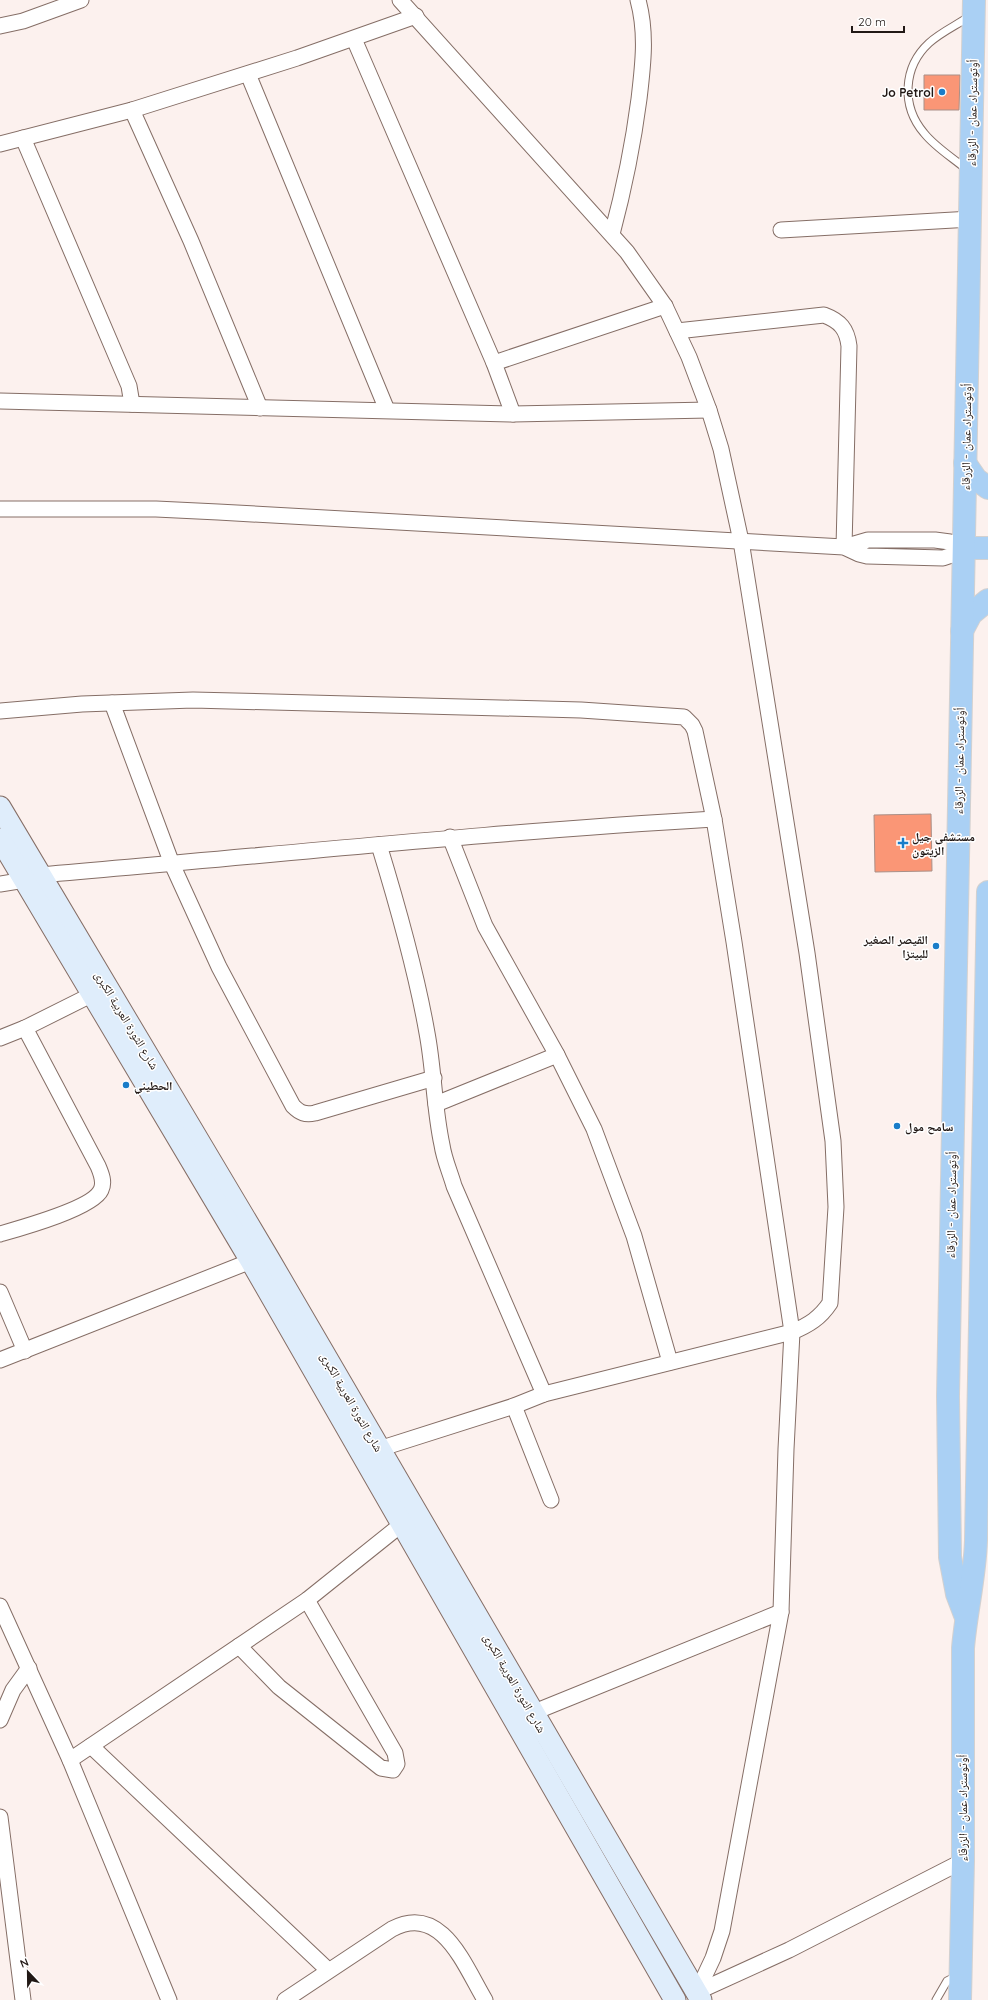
<svg xmlns="http://www.w3.org/2000/svg" width="988" height="2000" viewBox="0 0 988 2000" font-family="Quicksand,'Noto Naskh Arabic',sans-serif">
<style>
.building{fill:#fa9676;stroke:#a99088}
.lines{fill:none;stroke-linecap:round;stroke-linejoin:round}
.service-casing{stroke:#856e66;stroke-width:9}
.minor-casing{stroke:#856e66;stroke-width:17}
.secondary-casing{stroke:#856e66;stroke-width:23}
.trunk-casing{stroke:#d3d1d0;stroke-width:24}
.service{stroke:#fff;stroke-width:7}
.minor{stroke:#fff;stroke-width:15}
.secondary{stroke:#dfedfb;stroke-width:21}
.trunk{stroke:#aad0f4;stroke-width:22}
.poi-dot{fill:#197dc9;stroke:#fff;stroke-width:1.5}
.labels{text-anchor:middle;dominant-baseline:central;stroke-width:3;stroke-linejoin:round;paint-order:stroke}
.poi-label{font-size:12px;font-weight:bold;fill:#211815;stroke:#fff;text-anchor:start}
.street-label{font-size:12px;fill:#211815;stroke:#fff}
</style>
<rect width="100%" height="100%" fill="#fcf1ee"/>
<g class="building">
<path d="M924,75H960L959,110H924Z"/>
<path d="M931,814L932,871L875,872L874,815Z"/>
</g>
<g class="lines">
<defs>
<g id="service">
<path d="M966,169C953,158 935,147 924,133C901,106 903,67 929,43C941,32 957,25 970,16"/>
<path d="M936,2000L947,1981L957,1976"/>
</g>
<g id="minor">
<path d="M0,26L23,21L81,0"/>
<path d="M354,39L494,363L513,414"/>
<path d="M248,74L387,410"/>
<path d="M132,110L191,241L260,408"/>
<path d="M23,138L129,386L132,404"/>
<path d="M0,144L132,110L297,58L416,16"/>
<path d="M781,230L971,219"/>
<path d="M612,234C624,189 633,145 639,99C643,65 647,33 638,0"/>
<path d="M677,331L824,315C840,321 847,329 849,346L844,547"/>
<path d="M494,363L665,306"/>
<path d="M0,401L513,414L709,410"/>
<path d="M0,509H156L218,512L844,547L868,540H935L950,542L964,548L958,553L943,558L867,556L859,554L844,547"/>
<path d="M112,703L172,864L219,967L293,1106C300,1113 305,1115 315,1113L434,1078"/>
<path d="M0,711L82,704L193,700L581,710L684,717L692,725L695,731L714,819L734,942L792,1332L786,1449L781,1612L722,1931L713,1958L697,1992"/>
<path d="M450,837L485,926L557,1055L594,1129L634,1236L670,1362"/>
<path d="M379,845C398,907 416,970 427,1033C434,1070 434,1108 442,1145C444,1159 450,1172 454,1186L544,1394"/>
<path d="M40,875C265,856 489,832 714,819"/>
<path d="M0,884L25,880"/>
<path d="M0,1038L25,1028L93,994"/>
<path d="M436,1104L557,1055"/>
<path d="M0,1234C21,1228 93,1208 101,1190C105,1182 101,1173 98,1166L25,1028"/>
<path d="M0,1292L25,1351"/>
<path d="M0,1360L251,1261L260,1260"/>
<path d="M514,1406L551,1500"/>
<path d="M379,1449L514,1406L544,1394L792,1332C809,1325 820,1318 830,1303L836,1207L833,1141L807,953L741,541L721,449L709,410L689,357L665,306L627,252L400,0"/>
<path d="M0,1606L70,1760L169,2000"/>
<path d="M239,1646L279,1687L381,1768L393,1770L397,1764L395,1753L307,1600"/>
<path d="M532,1713L781,1612"/>
<path d="M0,1720L13,1690L29,1668"/>
<path d="M91,1746L328,1970"/>
<path d="M70,1760L307,1600L402,1524"/>
<path d="M0,1817L23,2000"/>
<path d="M697,1992L789,1950L963,1861"/>
<path d="M285,2000L392,1929C442,1903 464,1965 485,2000"/>
</g>
<g id="secondary">
<path d="M0,807L269,1259L701,2000"/>
<path d="M0,839L251,1261L675,2000"/>
</g>
<g id="trunk">
<path d="M965,463L976,479L988,488"/>
<path d="M964,548H988"/>
<path d="M962,631L971,614L988,600"/>
<path d="M965,1615L957,1594L950,1557L948,1396L974,0"/>
<path d="M960,2000L963,1861V1648C966,1612 975,1577 976,1540L988,892"/>
</g>
</defs>
<use href="#service" class="service-casing"/>
<use href="#minor" class="minor-casing"/>
<use href="#secondary" class="secondary-casing"/>
<use href="#trunk" class="trunk-casing"/>
<use href="#service" class="service"/>
<use href="#minor" class="minor"/>
<use href="#secondary" class="secondary"/>
<use href="#trunk" class="trunk"/>
</g>
<g class="poi-dot">
<circle cx="942" cy="92" r="4"/>
<path d="M901 837h4v4h4v4h-4v4h-4v-4h-4v-4h4z"/>
<circle cx="936" cy="946" r="4"/>
<circle cx="126" cy="1085" r="4"/>
<circle cx="897" cy="1126" r="4"/>
</g>
<g class="labels">
<g class="poi-label">
<text x="934" y="92" text-anchor="end">Jo Petrol</text>
<text x="912" y="836">مستشفى جيل<tspan x="912" dy="14">الزيتون</tspan></text>
<text x="928" y="939" text-anchor="end">القيصر الصغير<tspan x="928" dy="14">للبيتزا</tspan></text>
<text x="134" y="1085">الحطيني</text>
<text x="905" y="1126">سامح مول</text>
</g>
<g class="street-label">
<text transform="translate(972 113) rotate(-89)">أوتوستراد عمان - الزرقاء</text>
<text transform="translate(966 437) rotate(-89)">أوتوستراد عمان - الزرقاء</text>
<text transform="translate(959 761) rotate(-89)">أوتوستراد عمان - الزرقاء</text>
<text transform="translate(127 1020) rotate(59)">شارع الثورة العربية الكبرى</text>
<text transform="translate(951 1205) rotate(-89)">أوتوستراد عمان - الزرقاء</text>
<text transform="translate(352 1402) rotate(60)">شارع الثورة العربية الكبرى</text>
<text transform="translate(515 1683) rotate(60)">شارع الثورة العربية الكبرى</text>
<text transform="translate(962 1808) rotate(-90)">أوتوستراد عمان - الزرقاء</text>
</g>
</g>
<g transform="translate(28 1972) rotate(338)" stroke="#ffffff" stroke-width="3" paint-order="stroke">
<path d="M0-3L7 15L0 10L-7 15Z" fill="#211815"/>
<text y="-6" font-size="11" font-weight="bold" text-anchor="middle" fill="#211815">N</text>
</g>
<path d="M852 26v6h52v-6" fill="none" stroke="#211815" stroke-width="2"/>
<text x="858" y="26" font-size="12" fill="#211815" stroke="#ffffff" stroke-width="3" paint-order="stroke">20 m</text>
</svg>
